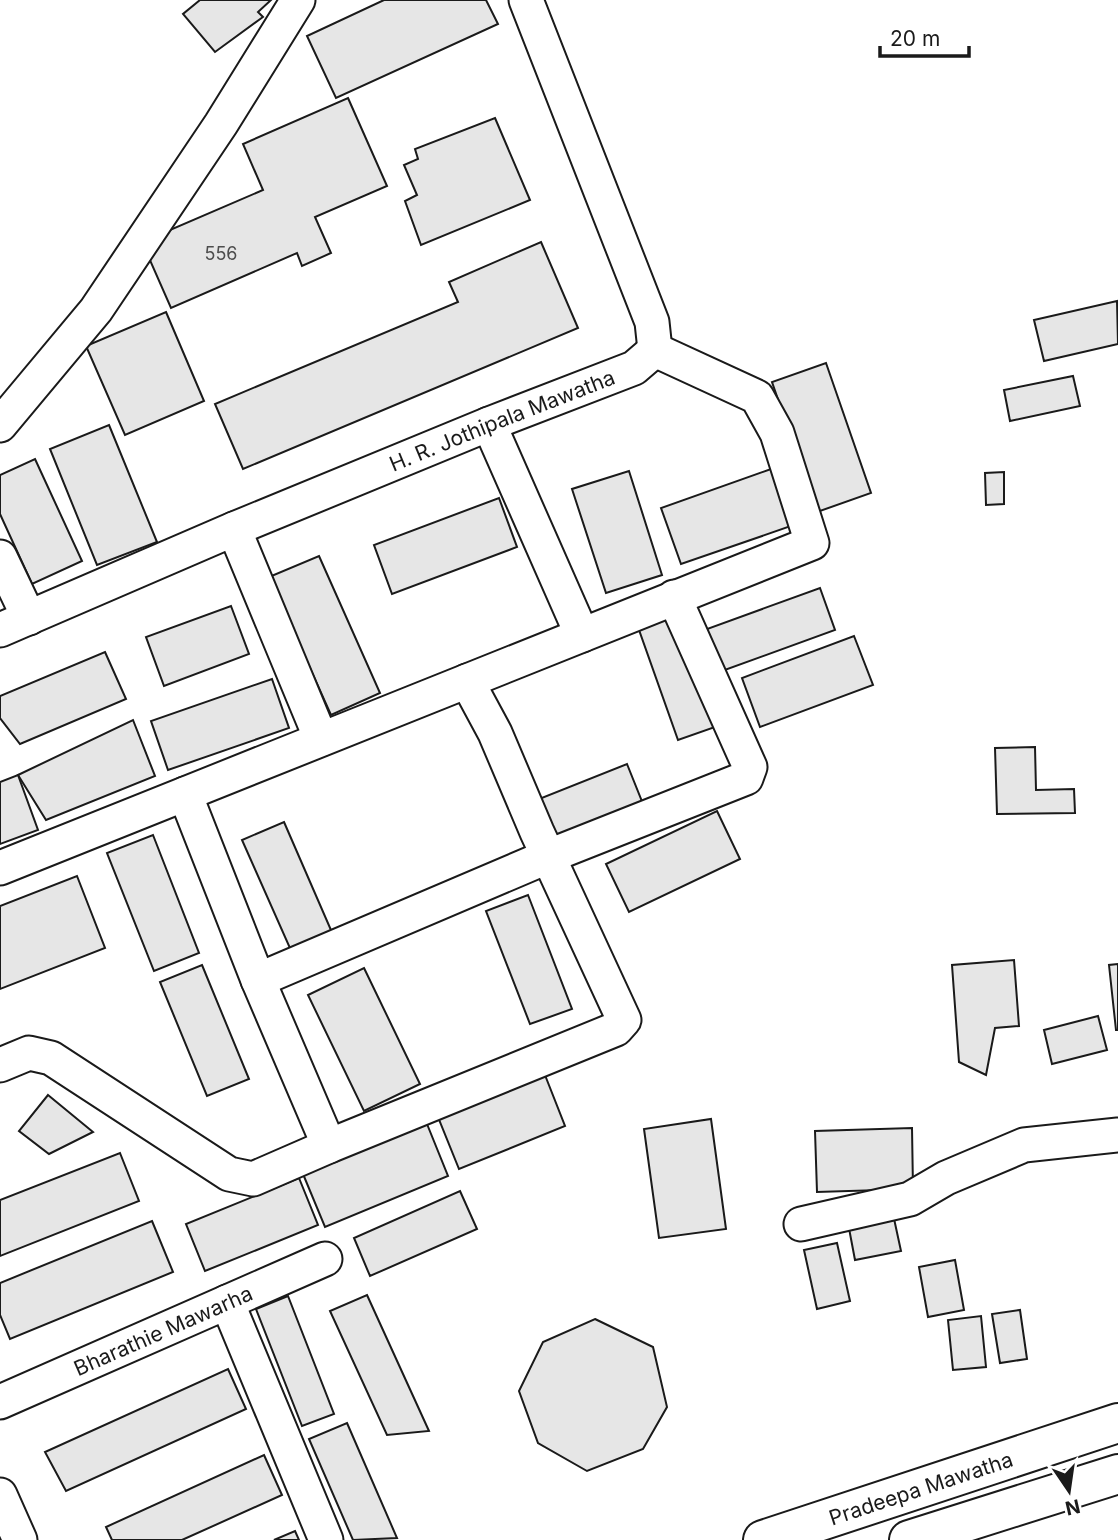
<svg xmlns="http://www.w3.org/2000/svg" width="1118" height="1540" viewBox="0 0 1118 1540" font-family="Inter,sans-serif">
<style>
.building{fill:#e6e6e6;stroke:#1a1a1a;stroke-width:2}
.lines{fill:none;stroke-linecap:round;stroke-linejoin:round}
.minor-casing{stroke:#1a1a1a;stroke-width:37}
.highway-casing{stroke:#1a1a1a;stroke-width:42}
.minor{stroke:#fff;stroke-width:33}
.highway{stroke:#fff;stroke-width:38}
.labels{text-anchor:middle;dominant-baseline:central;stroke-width:5;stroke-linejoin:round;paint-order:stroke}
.number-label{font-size:18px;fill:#4d4d4d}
.street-label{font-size:21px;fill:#1a1a1a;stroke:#fff}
</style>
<rect width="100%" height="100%" fill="#fff"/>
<g class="building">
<path d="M200,0H271L258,12L263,17L215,52L183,14Z"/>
<path d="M384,0H486L498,24L336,98L307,36Z"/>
<path d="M348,98L387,186L315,217L331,253L302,266L297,253L171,308L142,242L263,190L243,144Z"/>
<path d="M495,118L530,200L421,245L405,201L417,195L404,165L418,159L415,149Z"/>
<path d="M541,242L578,328L243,469L215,404L458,302L449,282Z"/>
<path d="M1117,301L1118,344L1044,361L1034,320Z"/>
<path d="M166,312L204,401L125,435L86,346Z"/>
<path d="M826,363L871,493L817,512L772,382Z"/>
<path d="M1073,376L1080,406L1010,421L1004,390Z"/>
<path d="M109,425L157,542L97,565L50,449Z"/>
<path d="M35,459L82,561L32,584L0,514V475Z"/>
<path d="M771,469L791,526L681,564L661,508Z"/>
<path d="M629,471L662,575L606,593L572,489Z"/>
<path d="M1004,472V504L986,505L985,473Z"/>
<path d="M499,498L517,547L392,594L374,545Z"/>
<path d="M319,556L380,693L331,715L269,577Z"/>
<path d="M820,588L835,630L722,671L707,629Z"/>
<path d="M231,606L249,654L164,686L146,637Z"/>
<path d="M678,613L718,726L678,740L638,627Z"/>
<path d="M854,636L873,685L760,727L742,678Z"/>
<path d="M105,652L126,699L20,744L0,718V696Z"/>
<path d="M272,679L289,728L168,770L151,721Z"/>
<path d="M133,720L155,776L46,820L18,775Z"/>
<path d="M1035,747L1036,790L1074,789L1075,813L997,814L995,748Z"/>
<path d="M627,764L645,809L546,847L529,803Z"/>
<path d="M18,775L38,830L0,844V782Z"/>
<path d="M717,811L740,859L629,912L606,864Z"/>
<path d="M284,822L334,937L293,955L242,840Z"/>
<path d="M153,835L199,953L154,971L107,853Z"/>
<path d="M77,876L105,948L0,989V906Z"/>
<path d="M528,895L572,1009L530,1024L486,911Z"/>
<path d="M1014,960L1019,1026L995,1028L986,1075L959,1062L952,965Z"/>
<path d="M1118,964V1030H1116L1109,965Z"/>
<path d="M202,965L249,1079L207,1096L160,982Z"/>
<path d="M364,968L420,1084L364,1111L308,995Z"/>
<path d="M1098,1016L1107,1050L1052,1064L1044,1030Z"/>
<path d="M543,1070L565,1126L459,1169L436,1112Z"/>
<path d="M48,1095L93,1132L49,1154L19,1131Z"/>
<path d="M711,1119L726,1229L659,1238L644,1129Z"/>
<path d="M427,1124L448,1176L325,1227L303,1174Z"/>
<path d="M912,1128L913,1189L817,1192L815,1131Z"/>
<path d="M120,1153L139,1201L0,1256V1200Z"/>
<path d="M299,1178L318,1225L205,1271L186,1224Z"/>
<path d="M460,1191L477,1229L370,1276L354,1238Z"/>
<path d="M893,1214L901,1251L855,1260L848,1223Z"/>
<path d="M152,1221L173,1272L10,1339L0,1315V1283Z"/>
<path d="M837,1243L850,1301L817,1309L804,1250Z"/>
<path d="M955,1260L964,1310L928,1317L919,1267Z"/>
<path d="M367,1295L429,1431L387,1435L330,1311Z"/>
<path d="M288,1296L334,1414L302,1426L256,1309Z"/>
<path d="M1020,1310L1027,1359L1000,1363L992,1314Z"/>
<path d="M981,1316L986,1367L953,1370L948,1320Z"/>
<path d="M595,1319L653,1347L667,1407L643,1449L587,1471L538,1443L519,1391L543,1342Z"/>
<path d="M228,1369L246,1409L66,1491L45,1452Z"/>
<path d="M347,1423L397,1538L353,1540L309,1439Z"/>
<path d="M264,1455L282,1495L182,1540H112L106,1527Z"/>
<path d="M295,1531L299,1540H274Z"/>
</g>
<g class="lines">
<defs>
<g id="minor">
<path d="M526,0L652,322L655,350"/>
<path d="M489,424L582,635"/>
<path d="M0,425L96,310L221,124L298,0"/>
<path d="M234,529L321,739"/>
<path d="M0,557L29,618"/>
<path id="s1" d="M0,630L234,529L489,424L634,368L655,350"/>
<path d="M185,794L258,980L329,1146"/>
<path d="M0,868L812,543L777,433L757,397L655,350"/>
<path d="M258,980L549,856L746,778L750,767L674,597"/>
<path d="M0,1065L29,1053L51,1058L229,1174L253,1179L329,1146L616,1029L624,1020L537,832L495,733L467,681"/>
<path d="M801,1224L910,1199L946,1178L1024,1145L1118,1135"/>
<path d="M227,1302L326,1540"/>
<path id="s2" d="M0,1402L325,1259"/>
<path d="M0,1495L20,1540"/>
</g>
<g id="highway">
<path id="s3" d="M763,1540L1118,1423"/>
<path d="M909,1540L1118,1474"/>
</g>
</defs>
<use href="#minor" class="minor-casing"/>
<use href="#highway" class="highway-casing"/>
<use href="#minor" class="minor"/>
<use href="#highway" class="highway"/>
</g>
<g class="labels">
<g class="number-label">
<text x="221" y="253">556</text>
</g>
<g class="street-label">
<text stroke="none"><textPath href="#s1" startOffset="544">H. R. Jothipala Mawatha</textPath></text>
<text stroke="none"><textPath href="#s2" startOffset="178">Bharathie Mawarha</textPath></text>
<text stroke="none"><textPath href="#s3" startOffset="166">Pradeepa Mawatha</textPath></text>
</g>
</g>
<g transform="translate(1069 1491) rotate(167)" stroke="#ffffff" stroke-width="5" paint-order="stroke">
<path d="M0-5L12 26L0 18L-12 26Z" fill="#1a1a1a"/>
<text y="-10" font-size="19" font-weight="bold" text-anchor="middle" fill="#1a1a1a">N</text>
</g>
<path d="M880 46v10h89v-10" fill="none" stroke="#1a1a1a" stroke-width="3.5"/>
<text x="890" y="46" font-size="21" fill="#1a1a1a" stroke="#ffffff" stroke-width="5" paint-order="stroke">20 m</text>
</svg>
